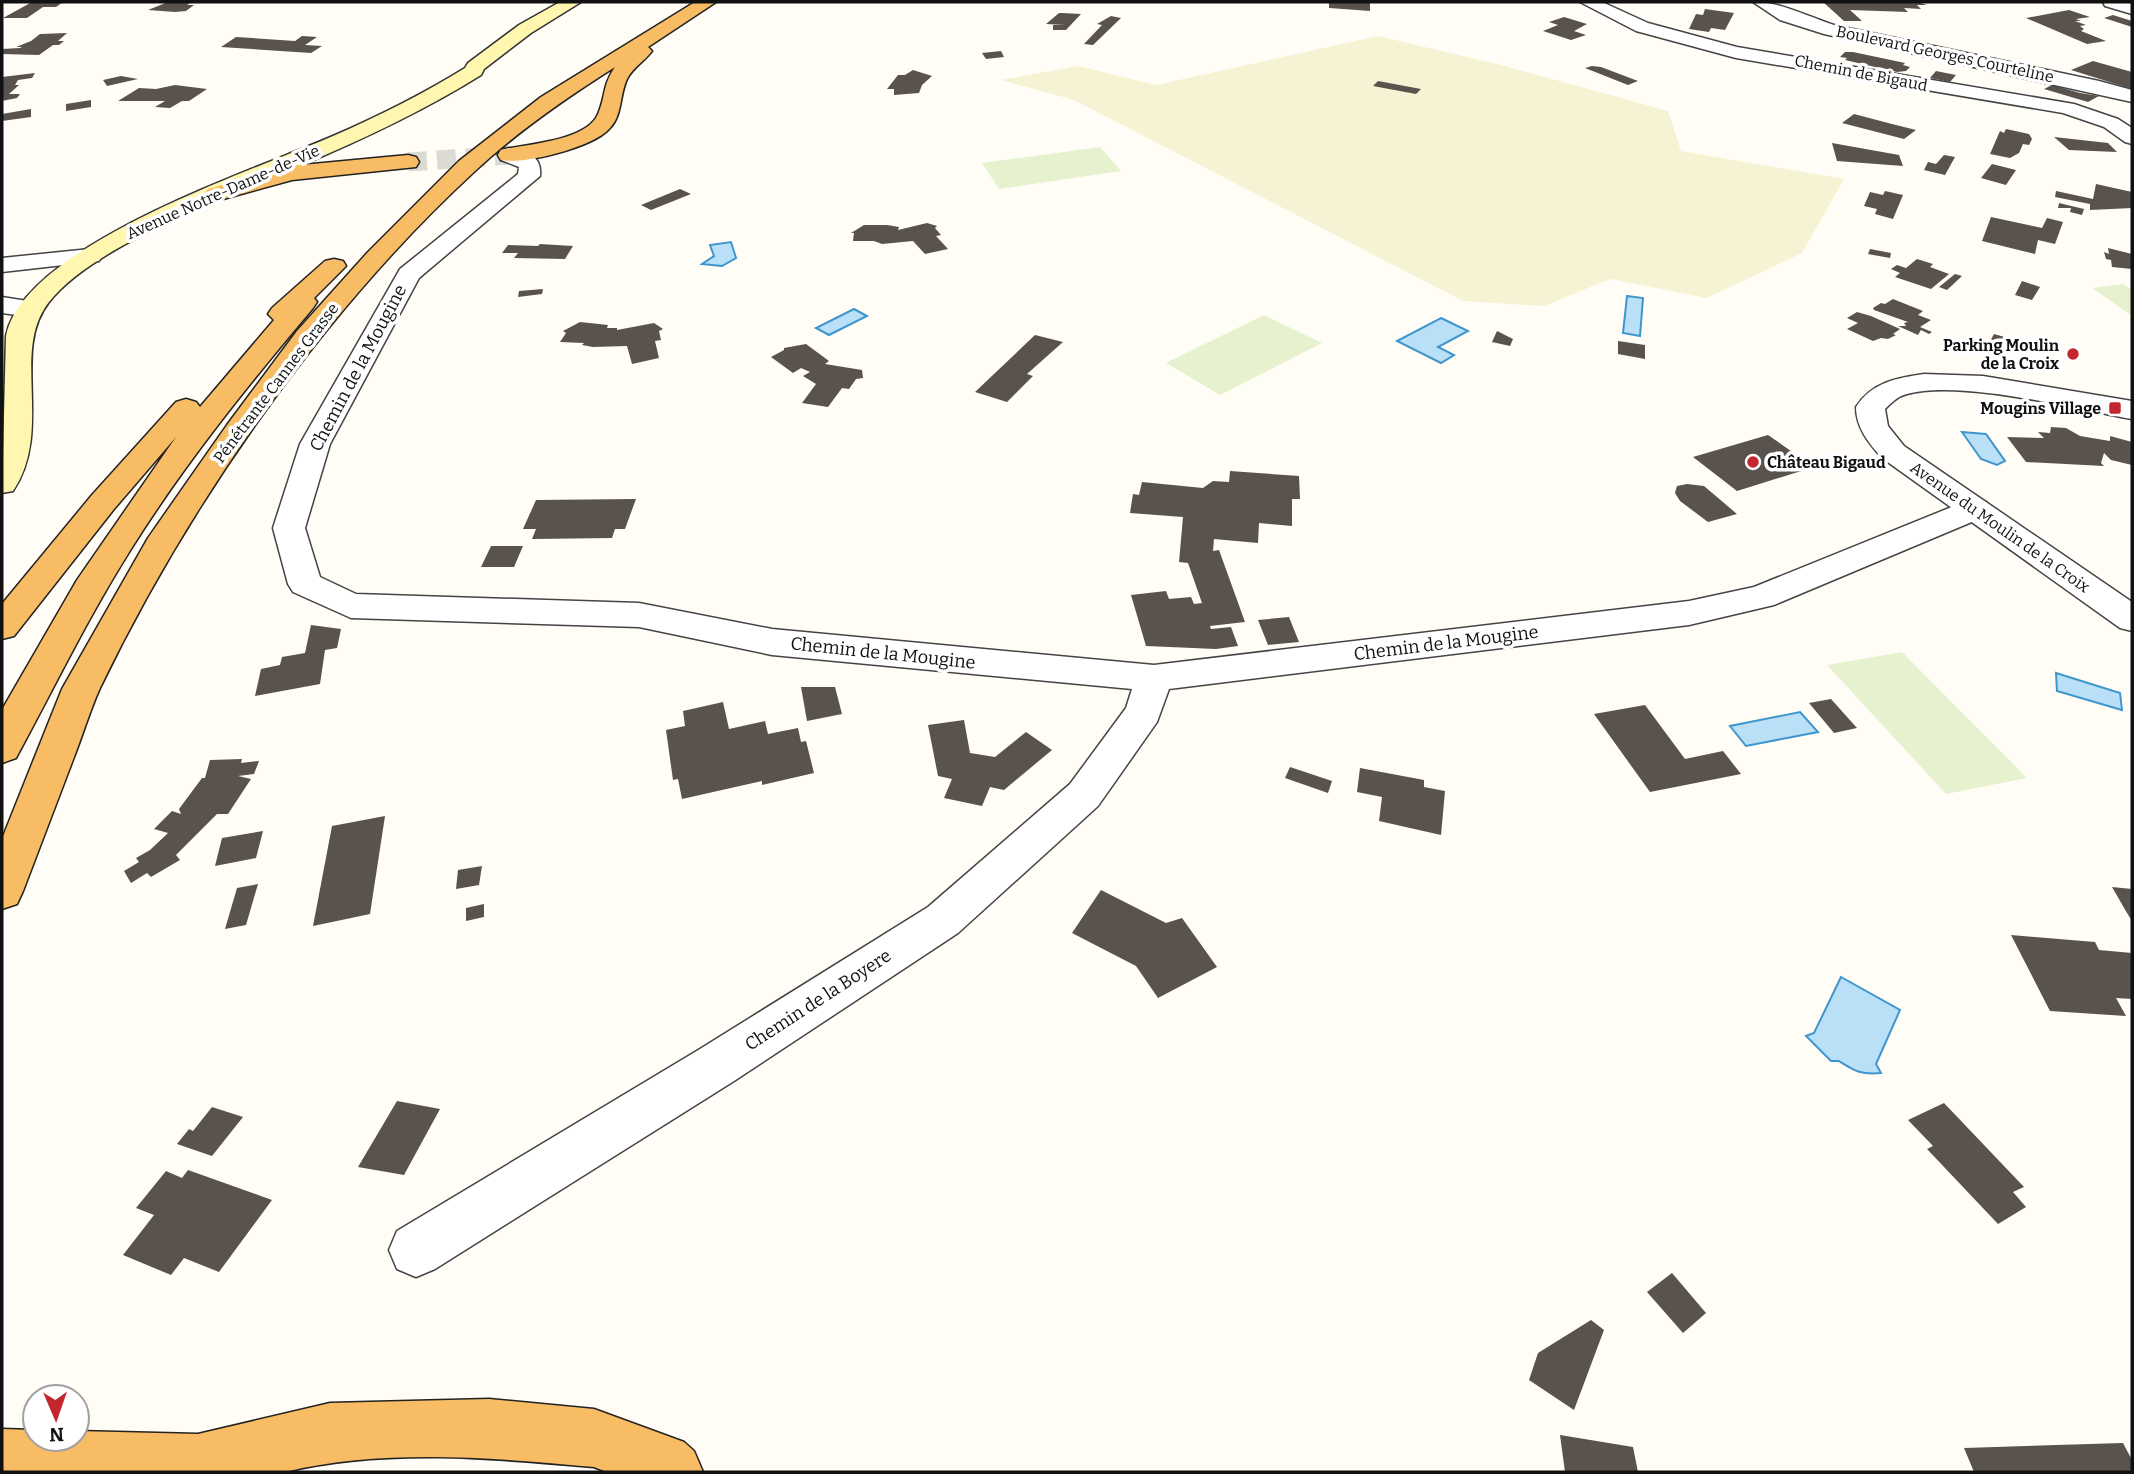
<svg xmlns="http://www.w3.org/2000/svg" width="2134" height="1474" viewBox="0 0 2134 1474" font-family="Bitter,serif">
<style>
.farmland{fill:#f6f3d4}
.pitch{fill:#e6f2cf}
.water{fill:#b9e0f7;stroke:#3f96cf;stroke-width:2}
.building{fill:#5a524d}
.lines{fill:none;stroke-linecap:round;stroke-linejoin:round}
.trunk-tunnel{stroke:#dbdad3;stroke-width:19;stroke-dasharray:19 10;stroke-linecap:butt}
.minor-casing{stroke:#444;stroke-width:3}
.tertiary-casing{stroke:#444;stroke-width:3}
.secondary-casing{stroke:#333;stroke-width:3}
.trunk-casing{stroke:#222;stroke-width:3}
.minor{fill:#fff;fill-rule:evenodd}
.tertiary{fill:#fff;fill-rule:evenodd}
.secondary{fill:#fff6b0;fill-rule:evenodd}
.trunk{fill:#f7bc64;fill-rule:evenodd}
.poi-dot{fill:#c4262e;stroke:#fff;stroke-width:2.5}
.labels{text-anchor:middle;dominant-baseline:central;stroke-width:7;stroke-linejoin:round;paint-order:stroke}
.far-street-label{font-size:16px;fill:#111;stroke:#fff}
.far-poi-label{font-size:16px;font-weight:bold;fill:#111;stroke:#fff;text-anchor:end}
.street-label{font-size:18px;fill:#111;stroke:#fff}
</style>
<rect width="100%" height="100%" fill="#fffdf5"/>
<path class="farmland" d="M1378,36L1501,65L1668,111L1681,151L1844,179L1802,253L1707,298L1610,279L1544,306L1463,301L1074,100L1001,80L1079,66L1156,85Z"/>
<g class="pitch">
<path d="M1100,147L1121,171L999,189L982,163Z"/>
<path d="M2123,284L2132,290V316L2092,288Z"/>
<path d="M1264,315L1322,343L1220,395L1166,363Z"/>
<path d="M1902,652L2027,778L1946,794L1827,665Z"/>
</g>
<g class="water">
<path d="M731,242L736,258L722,266L702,264L714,256L710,245Z"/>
<path d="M1627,296L1643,298L1640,336L1623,333Z"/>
<path d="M854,309L867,316L829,335L816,328Z"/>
<path d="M1441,318L1468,331L1438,347L1454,355L1441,363L1397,341Z"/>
<path d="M1962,432L1986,434L2005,461L1997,465L1981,459Z"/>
<path d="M2056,673L2120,693L2122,710L2057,691Z"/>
<path d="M1800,712L1818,732L1746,746L1730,726Z"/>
<path d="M1841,977L1900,1010L1876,1064L1881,1073C1860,1075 1855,1071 1839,1061H1831L1806,1036L1814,1033Z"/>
</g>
<g class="building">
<path d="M32,2H63L56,7H43L27,18H3Z"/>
<path d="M168,2H192L187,5H194L186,11L175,12L148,10Z"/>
<path d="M1329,2L1370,3V11L1329,8Z"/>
<path d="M1823,2H1917L1927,5H1917L1921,9L1904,8L1908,12L1850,10L1862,21H1844Z"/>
<path d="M1705,9L1734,13L1725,30L1711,28L1709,32L1689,29L1696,14L1703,15Z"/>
<path d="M2069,10L2090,17L2076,19L2081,21H2075L2086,25L2080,26L2084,29L2081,31L2106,41L2087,44L2026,18Z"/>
<path d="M1059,13H1062L1081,14L1066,30H1053V25H1065L1046,24Z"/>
<path d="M2113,15L2132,21V27L2104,18Z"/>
<path d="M1111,16L1121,18L1093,45L1084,44L1102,25L1097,24Z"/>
<path d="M1564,17L1587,24L1574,31L1586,35L1571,40L1543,31L1558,25L1549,22Z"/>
<path d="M67,33L58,41H64L59,45H53L39,55L2,54V49L20,48L22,47H16L31,41L40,34Z"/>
<path d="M302,36L317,37L305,45L322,46L311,53L221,47L236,37L295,41Z"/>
<path d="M1001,51L1004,57L986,59L982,53Z"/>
<path d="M1845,52H1853L1905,63L1903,65L1910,67L1906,71L1897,72L1845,60L1847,58L1840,57Z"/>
<path d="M2093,61L2132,72V89L2071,70Z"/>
<path d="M1592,66L1601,67L1638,81L1628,85L1585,68Z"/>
<path d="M913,70L932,76L922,85L919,93L894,95V89H887L898,75H905Z"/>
<path d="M1936,71L1956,75L1950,82L1930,78Z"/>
<path d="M35,73L32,78L18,80L15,85H19L9,94H20L17,98L2,101V77Z"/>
<path d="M121,76L138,79L107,86L103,80Z"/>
<path d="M1378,81L1421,89L1416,94L1373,86Z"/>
<path d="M175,85L207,89L189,101H182L170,108L155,107L165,101H118L139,88L156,89Z"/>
<path d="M2052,85L2080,93L2099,96L2088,102L2044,89Z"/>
<path d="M91,100V107L66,111V104Z"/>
<path d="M31,109V117L2,121V114Z"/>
<path d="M1854,114L1892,124L1916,130L1904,139L1842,123Z"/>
<path d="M2006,129L2029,134L2032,139L2029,145L2023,144L2019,153L2010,158L1990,154L2000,131L2004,133Z"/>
<path d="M2054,137L2108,143L2117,152L2069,150Z"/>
<path d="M1832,143L1899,155L1903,166L1837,161Z"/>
<path d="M1944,155L1955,157L1945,175L1924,170L1928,162L1936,164Z"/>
<path d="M1992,164L2016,170L2006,185L1981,178Z"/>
<path d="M2096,184L2132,192V208L2090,210V204L2055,197L2056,191L2093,199Z"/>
<path d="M680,189L691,194L651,210L641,205Z"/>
<path d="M1885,191L1903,195L1893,219L1875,214L1877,209L1864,206L1870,192L1883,195Z"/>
<path d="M2059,203L2084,209L2082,215L2070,212L2071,208H2058Z"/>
<path d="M1991,217L2042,228L2047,218L2063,222L2055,244L2038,240L2035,254L1982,241Z"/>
<path d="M927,223L937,226L935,228L941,235L936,236L948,249L925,254L913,241L882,244L874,241H853L854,233H851L864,225H887L899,227L898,230Z"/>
<path d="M540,244L573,246L565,259L514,258L518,253H502L508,245L538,246Z"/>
<path d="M2108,248L2132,254V269L2112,267L2111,260L2106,259L2104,252L2109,254Z"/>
<path d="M1870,249L1891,253L1890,258L1868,254Z"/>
<path d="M1917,259L1933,264L1930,267L1949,274L1931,289L1895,277L1900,273L1891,269L1897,265L1906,268Z"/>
<path d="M1955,274L1962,276L1947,290L1939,287Z"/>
<path d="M2022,281L2040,287L2032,300L2015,295Z"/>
<path d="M543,289L542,294L518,297L519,291Z"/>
<path d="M1893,299L1923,311L1918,315L1931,320L1920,327L1932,332L1929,334L1921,330L1918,335L1898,326H1906L1904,323L1908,322L1874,310L1873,308L1881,303L1885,304Z"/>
<path d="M1857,312L1871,316L1900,329L1893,334L1896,335L1888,339L1881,338L1873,341L1847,329L1858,323L1847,318Z"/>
<path d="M580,322L608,325L607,328H617V330L654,323L663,329L659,331L661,340L655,341L659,358L632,364L627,346L593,347L582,345L584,343L560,342L566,333L563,331Z"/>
<path d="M1497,331L1513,339L1510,346L1492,342Z"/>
<path d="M1994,334L2008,338L2000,349L1988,345Z"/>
<path d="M1035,335L1063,342L1027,374L1033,376L1007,402L975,392Z"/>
<path d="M1618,341L1645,345V359L1618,354Z"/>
<path d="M806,344L829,361L825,364L862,370L863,378L856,379L849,389L842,388L828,407L802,403L816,384L803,376L810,372L801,368L793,373L771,357L784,350V348Z"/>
<path d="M2051,427L2066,428L2080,436L2110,441V436L2132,442V465L2111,460L2104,453L2101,463L2104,466L2026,462L2007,437L2044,438L2038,432L2050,433Z"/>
<path d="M1768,435L1814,467L1737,491L1693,457Z"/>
<path d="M1230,471L1299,476L1300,499H1292V526L1259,523L1258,543L1214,539L1213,551L1219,550L1245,622L1210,626L1211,629L1231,627L1238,646L1216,649L1146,646L1131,595L1166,591L1169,599L1191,597L1194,604L1202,603L1188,563L1179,562L1183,517L1130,513L1133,494L1139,495L1142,482L1203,488L1213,481L1229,482Z"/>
<path d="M1687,484L1704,486L1737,514L1708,522L1680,501L1675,493L1677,486Z"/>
<path d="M636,499L625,529H615L612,538L532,539L536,529H523L536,500Z"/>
<path d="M491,546H523L514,567H481Z"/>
<path d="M1289,617L1299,642L1268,645L1258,620Z"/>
<path d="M311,625L341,629L337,648L325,650L320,684L255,696L261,669L280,665L282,657L305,653Z"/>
<path d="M801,687H835L842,714L807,721Z"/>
<path d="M1831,699L1857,728L1834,733L1809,703Z"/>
<path d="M723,702L729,729L765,721L768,734L798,728L801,742L806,741L814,773L762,785V781L682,799L678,779L673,780L666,730L685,726L683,711Z"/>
<path d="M1645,705L1685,759L1723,751L1741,774L1650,792L1594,714Z"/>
<path d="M964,720L970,753L995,757L1026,732L1052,750L1004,790L990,787L982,806L944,798L952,779L938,776L928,725Z"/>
<path d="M242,759L241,763L259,761L254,774L238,776L251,779L228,814H217L176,855L180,860L151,877L147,873L131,883L124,871L139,862L136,858L150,850L168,833L154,829L172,811L181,814L179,809L202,778H205L210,760Z"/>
<path d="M1290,767L1332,781L1328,793L1285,778Z"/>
<path d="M1360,768L1424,780V787L1445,791L1441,835L1379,821L1382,797L1357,792Z"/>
<path d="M385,816L370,914L313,926L332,826Z"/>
<path d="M263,831L256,858L215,866L222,838Z"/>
<path d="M482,866L479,885L456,889L458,870Z"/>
<path d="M258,884L246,925L225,929L237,888Z"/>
<path d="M2112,887L2132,889V921L2127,913Z"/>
<path d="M1101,890L1166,923L1182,918L1217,967L1158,998L1136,966L1072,933Z"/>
<path d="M484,904V917L466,921V908Z"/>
<path d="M2011,935L2095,942L2099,950L2132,953V999L2116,998L2126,1016L2050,1011Z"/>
<path d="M397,1101L440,1109L404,1175L358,1167Z"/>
<path d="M1944,1103L2024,1187L2013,1192L2026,1207L1998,1224L1927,1149L1933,1146L1908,1120Z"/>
<path d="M212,1107L243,1117L212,1156L177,1144L189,1129L193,1131Z"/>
<path d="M188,1170L272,1200L219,1272L184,1258L171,1275L123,1255L154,1215L136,1208L166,1171L182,1178Z"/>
<path d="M1672,1273L1706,1313L1683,1333L1647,1292Z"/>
<path d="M1591,1320L1604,1330L1574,1410L1529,1380L1538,1353Z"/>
<path d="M1560,1435L1633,1447L1638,1472H1565Z"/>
<path d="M2123,1443L2132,1460V1472H1974L1964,1448Z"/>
</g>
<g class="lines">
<path class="trunk-tunnel" d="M408,162L509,155"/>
<defs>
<g id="minor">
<path d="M1580,2H1602L1648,23L1737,47L2074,104L2118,119L2132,128V144L2125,142L2104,127L2063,113L1736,58L1636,31Z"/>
<path d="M2103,2L2132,3V14L2105,6Z"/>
<path d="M509,148C528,153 542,155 540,176L419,278L330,444L305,528L320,577L356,594L639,603L772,629L1154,665L1689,601L1754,587L1964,502L1975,499L1986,502L1991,509L1986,516L1774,605L1689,625L1169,689L1157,722L1098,806L958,933L734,1081L435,1269L416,1277L397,1269L389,1250L397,1231L700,1049L928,907L1070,784L1126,708L1132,689L772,655L639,627L351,618L293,592L288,584L273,528L300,444L400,269L518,174L519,167L501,160L498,155L501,150Z"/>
<path d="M90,249L99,251L102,256L99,261L2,272V258Z"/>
<path d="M2,297L40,303L44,309L40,315L31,317L2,313Z"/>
</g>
<g id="tertiary">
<path d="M1753,2C1778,1 1809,17 1834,25L2099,81L2132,90V102L1824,34L1780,20Z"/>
<path d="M1924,374L1983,376L2132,401V419C2075,409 1960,379 1907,394C1898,396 1891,403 1885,409L1888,426L1904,446L2132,602V631L2120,628L1882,458C1869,443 1856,428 1856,407C1872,382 1897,378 1924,374Z"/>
</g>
<path id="secondary" d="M560,2H581L531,33L484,69L481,75C422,112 359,141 295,168C227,197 94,245 49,302C10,351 54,430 13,491L2,493L6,336C23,246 255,170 333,136C379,116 423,94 465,68L468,63L519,25Z"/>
<g id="trunk">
<path d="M695,2H716L648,47L652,51C645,61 633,67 627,79C619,96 623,115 609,129C593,147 524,165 501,160L498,155L501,150C526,144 587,141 598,114C606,96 602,86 615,67C566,98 518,131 475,171C324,310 189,503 100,688C90,710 83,734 74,757C57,802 40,846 23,891L17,904L2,909V839L62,689L148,538L227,425L297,331L368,252L459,161L541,97Z"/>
<path d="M408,155L416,157L419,162L416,167L292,180L216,201L208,199L205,194L208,189L291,166Z"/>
<path d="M334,259L343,261L346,266L314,298L317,302L313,308C248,385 185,463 131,549C88,617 54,688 16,758L2,763L3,708L77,580L176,437L114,509L14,636L2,639V604L92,495L176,402L186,399L196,402L200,407L274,320L268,314L272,308L325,261Z"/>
<path d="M489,1399L594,1409L684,1442L694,1451L703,1472H607L594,1467C494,1458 384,1448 285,1472H2V1429L35,1430V1439H77V1431L198,1434L330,1403Z"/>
</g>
</defs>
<use href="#minor" class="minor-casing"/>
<use href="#tertiary" class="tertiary-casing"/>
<use href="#secondary" class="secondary-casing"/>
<use href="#trunk" class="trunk-casing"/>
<use href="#minor" class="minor"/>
<use href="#tertiary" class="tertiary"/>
<use href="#secondary" class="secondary"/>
<use href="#trunk" class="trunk"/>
</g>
<g class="poi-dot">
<circle cx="2073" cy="354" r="7"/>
<rect x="2108" y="401" width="14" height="14" rx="3.5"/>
<circle cx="1753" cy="462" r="7"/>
</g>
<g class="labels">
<g class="far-street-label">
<text transform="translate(1945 54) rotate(12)">Boulevard Georges Courteline</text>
<text transform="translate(1861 73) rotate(11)">Chemin de Bigaud</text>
<text transform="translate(223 192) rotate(-24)">Avenue Notre-Dame-de-Vie</text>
<text transform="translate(276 383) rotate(-53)">Pénétrante Cannes Grasse</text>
<text transform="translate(2000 527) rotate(35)">Avenue du Moulin de la Croix</text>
</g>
<g class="far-poi-label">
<text x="2059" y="345">Parking Moulin<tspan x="2059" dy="18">de la Croix</tspan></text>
<text x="2101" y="408">Mougins Village</text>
<text x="1767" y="462" text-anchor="start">Château Bigaud</text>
</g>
<g class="street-label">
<text transform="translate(358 368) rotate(-62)">Chemin de la Mougine</text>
<text transform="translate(1446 643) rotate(-7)">Chemin de la Mougine</text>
<text transform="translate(883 653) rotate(6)">Chemin de la Mougine</text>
<text transform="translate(818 1000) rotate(-33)">Chemin de la Boyere</text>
</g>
</g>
<rect width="2134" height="1474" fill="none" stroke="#111111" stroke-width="7"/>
<g transform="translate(56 1418) rotate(178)"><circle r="33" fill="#ffffff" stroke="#a0a0a0" stroke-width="2"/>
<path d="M0-5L12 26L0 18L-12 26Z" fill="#c4262e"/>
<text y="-10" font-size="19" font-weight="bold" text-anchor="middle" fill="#111111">N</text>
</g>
</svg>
